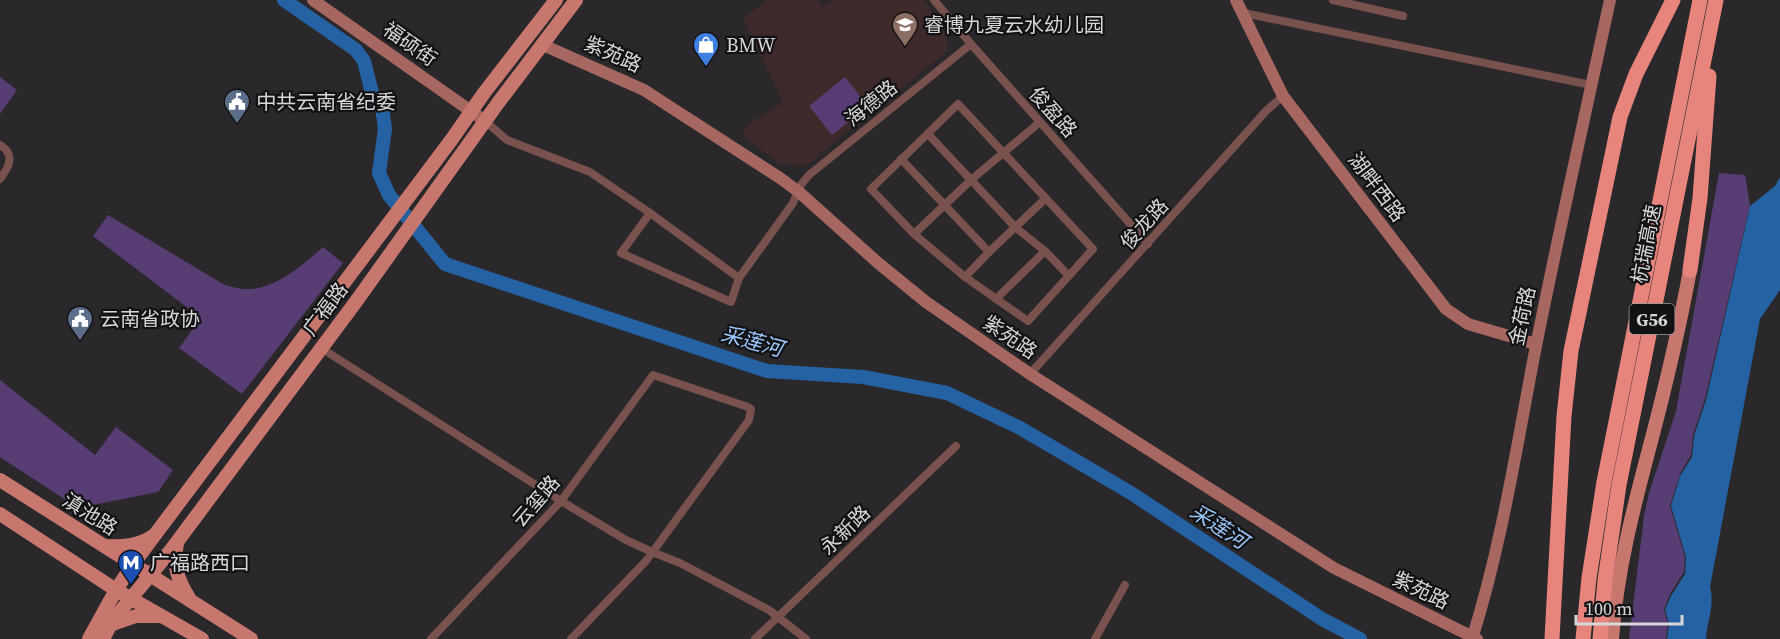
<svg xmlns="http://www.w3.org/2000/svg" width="1780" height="639" viewBox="0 0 1780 639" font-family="'Source Serif 4','Noto Sans SC',serif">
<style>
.education{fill:#3e2a2b}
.green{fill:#573d73}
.water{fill:#2562a4}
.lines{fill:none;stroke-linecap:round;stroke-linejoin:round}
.river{stroke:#2562a4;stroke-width:14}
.street{stroke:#79514d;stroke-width:8}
.secondary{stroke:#a66760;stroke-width:12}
.primary{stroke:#c8776f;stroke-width:14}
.highway{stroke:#e7857c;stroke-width:15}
.labels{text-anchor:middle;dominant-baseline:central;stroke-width:4.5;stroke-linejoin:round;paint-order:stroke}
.shield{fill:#121113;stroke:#9c9b9d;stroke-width:1.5}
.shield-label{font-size:18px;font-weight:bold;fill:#d7d6d8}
.poi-label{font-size:20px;fill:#d7d6d8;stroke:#121113;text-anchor:start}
.street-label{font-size:20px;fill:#d7d6d8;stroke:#121113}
.water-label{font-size:21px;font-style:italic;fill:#99c7fd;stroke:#121113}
</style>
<rect width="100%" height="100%" fill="#2a282b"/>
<path class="education" d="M768,0H818L822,7L834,0H924L947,31V51L805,166L780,164L742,135L751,122L783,103L743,18Z"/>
<g class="green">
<path d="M0,77L17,90L0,114Z"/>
<path d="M845,77L868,106L832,135L809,106Z"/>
<path d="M1719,173L1745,175L1750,205L1705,399L1693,435L1691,455L1680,474L1670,506L1685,557L1684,572L1670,594L1664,609L1668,624L1666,639H1629L1644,516L1649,493L1676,411Z"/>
<path d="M108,215L223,284C232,287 241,290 250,289C277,288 304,264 323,247L343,263L242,394L179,348L201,318L93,236Z"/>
<path d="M0,380L95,455L116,427L173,470L158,492L78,508L0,457Z"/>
</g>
<path class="water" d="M1780,177V290L1760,319L1710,587C1715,606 1707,620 1706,639H1667L1669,624L1665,609L1671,596L1685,574L1686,557L1671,506L1680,476L1692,457L1694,436L1706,400L1750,206L1775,186Z"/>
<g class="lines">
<path class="river" d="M284,0L356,50L364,61L373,97L382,107L385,129L379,173L389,195L445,264L767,371L863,377L947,393L1020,428L1131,493L1322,619L1360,639"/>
<g class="street">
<path d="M934,0L971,44L1148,244"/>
<path d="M1333,0L1403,16"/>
<path d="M1244,13L1591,85"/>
<path d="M958,104L1093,249L1028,321L965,277L914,234L871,189Z"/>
<path d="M485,121L507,140L590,172L650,213L739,278L731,302L621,253L650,213"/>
<path d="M928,134L1015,227L1045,251L996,299"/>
<path d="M0,145C16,155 9,167 0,179"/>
<path d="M901,159L989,252L965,277"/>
<path d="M914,234L971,180L1040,122"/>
<path d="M1045,251L1068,275"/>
<path d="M989,252L1045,199"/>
<path d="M739,278L793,203L800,186L809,175L971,44"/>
<path d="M321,348L561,501L626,540L652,552L680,563L769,610L806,639"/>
<path d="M1030,374L1266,111L1283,96"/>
<path d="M431,639L561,501L653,375L748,407L751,409L749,420L646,561L571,639"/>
<path d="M755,639L956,446"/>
<path d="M1095,639L1125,585"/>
</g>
<g class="secondary">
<path d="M313,0L485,121"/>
<path d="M1236,0L1283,96L1446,309L1468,324L1536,344"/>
<path d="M543,45L644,90L780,178L799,192L877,262L926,302L1030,374L1334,568L1477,639"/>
<path d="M1472,639C1502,544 1517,444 1536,346C1559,231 1585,115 1610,0"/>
</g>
<g class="primary">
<path d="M0,480L251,639"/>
<path d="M0,514L116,590L202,639"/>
<path d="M177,543C173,565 177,579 189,598"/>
<path d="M105,546C123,547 138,546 153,536"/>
<path d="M110,625L136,616H161"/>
<path d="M89,639L116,590L133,564L452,139L484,93L556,0"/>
<path d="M103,639L113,620L171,550L355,303L498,103L576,0"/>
<path d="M1612,639C1617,568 1635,502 1653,434C1667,380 1680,325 1690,270"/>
</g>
<g class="highway">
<path d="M1690,270L1700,198L1709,76"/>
<path d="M1552,639L1564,416L1571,351L1620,117L1636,74L1673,0"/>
<path d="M1583,639L1589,578L1604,482L1700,0"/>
<path d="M1600,639L1605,580L1619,485L1716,0"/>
</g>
</g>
<defs>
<symbol id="school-pin" viewBox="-11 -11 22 30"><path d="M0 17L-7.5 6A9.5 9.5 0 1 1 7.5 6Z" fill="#8d6e63" stroke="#121113"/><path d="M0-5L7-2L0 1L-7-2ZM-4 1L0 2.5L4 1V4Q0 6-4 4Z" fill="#fff"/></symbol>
<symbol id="shop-pin" viewBox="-11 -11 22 30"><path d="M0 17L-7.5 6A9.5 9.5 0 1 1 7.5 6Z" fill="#3f7fe0" stroke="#121113"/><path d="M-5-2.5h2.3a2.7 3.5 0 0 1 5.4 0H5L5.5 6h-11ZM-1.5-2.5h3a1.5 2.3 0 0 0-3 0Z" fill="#fff"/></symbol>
<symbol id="civic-pin" viewBox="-11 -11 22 30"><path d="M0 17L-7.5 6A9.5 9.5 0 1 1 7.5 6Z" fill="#5c6f8a" stroke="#121113"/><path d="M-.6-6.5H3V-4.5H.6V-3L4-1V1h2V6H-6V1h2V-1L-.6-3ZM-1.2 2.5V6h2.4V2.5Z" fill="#fff"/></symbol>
<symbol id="metro-pin" viewBox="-11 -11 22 30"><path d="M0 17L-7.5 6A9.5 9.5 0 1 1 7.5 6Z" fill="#1a4fb4" stroke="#121113"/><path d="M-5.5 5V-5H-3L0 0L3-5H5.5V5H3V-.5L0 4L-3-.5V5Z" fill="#fff"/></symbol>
</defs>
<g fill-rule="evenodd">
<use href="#school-pin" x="890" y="10" width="30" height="40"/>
<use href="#shop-pin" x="691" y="30" width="30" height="40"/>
<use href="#civic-pin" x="222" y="87" width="30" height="40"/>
<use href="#civic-pin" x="65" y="304" width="30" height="40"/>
<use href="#metro-pin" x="116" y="548" width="30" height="40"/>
</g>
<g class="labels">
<rect class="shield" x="1629.5" y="304" width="45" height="30" rx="4.5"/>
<g class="shield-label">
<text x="1652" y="319">G56</text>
</g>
<g class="poi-label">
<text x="924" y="25">睿博九夏云水幼儿园</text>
<text x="726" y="45">BMW</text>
<text x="256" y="102">中共云南省纪委</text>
<text x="100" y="319">云南省政协</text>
<text x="150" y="563">广福路西口</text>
</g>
<g class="street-label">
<text transform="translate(410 44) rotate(35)">福硕街</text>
<text transform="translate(613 54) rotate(24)">紫苑路</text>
<text transform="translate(871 103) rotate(-39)">海德路</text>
<text transform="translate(1053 112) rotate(48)">俊盈路</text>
<text transform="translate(1377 187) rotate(53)">湖畔西路</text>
<text transform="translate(1144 224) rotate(-48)">俊龙路</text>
<text transform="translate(1646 244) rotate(-79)">杭瑞高速</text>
<text transform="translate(325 309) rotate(-53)">广福路</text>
<text transform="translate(1522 316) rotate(-78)">金荷路</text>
<text transform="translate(1010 337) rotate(34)">紫苑路</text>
<text transform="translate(536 501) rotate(-49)">云玺路</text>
<text transform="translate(90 514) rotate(32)">滇池路</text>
<text transform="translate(845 530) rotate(-44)">永新路</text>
<text transform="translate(1421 590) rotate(26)">紫苑路</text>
</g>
<g class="water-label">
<text transform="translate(752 341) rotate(15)">采莲河</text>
<text transform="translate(1219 526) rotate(33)">采莲河</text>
</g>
</g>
<path d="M1576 615v9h106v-9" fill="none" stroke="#d7d6d8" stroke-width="3"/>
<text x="1585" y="615" font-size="18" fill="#d7d6d8" stroke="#121113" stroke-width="4.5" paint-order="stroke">100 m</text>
</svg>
